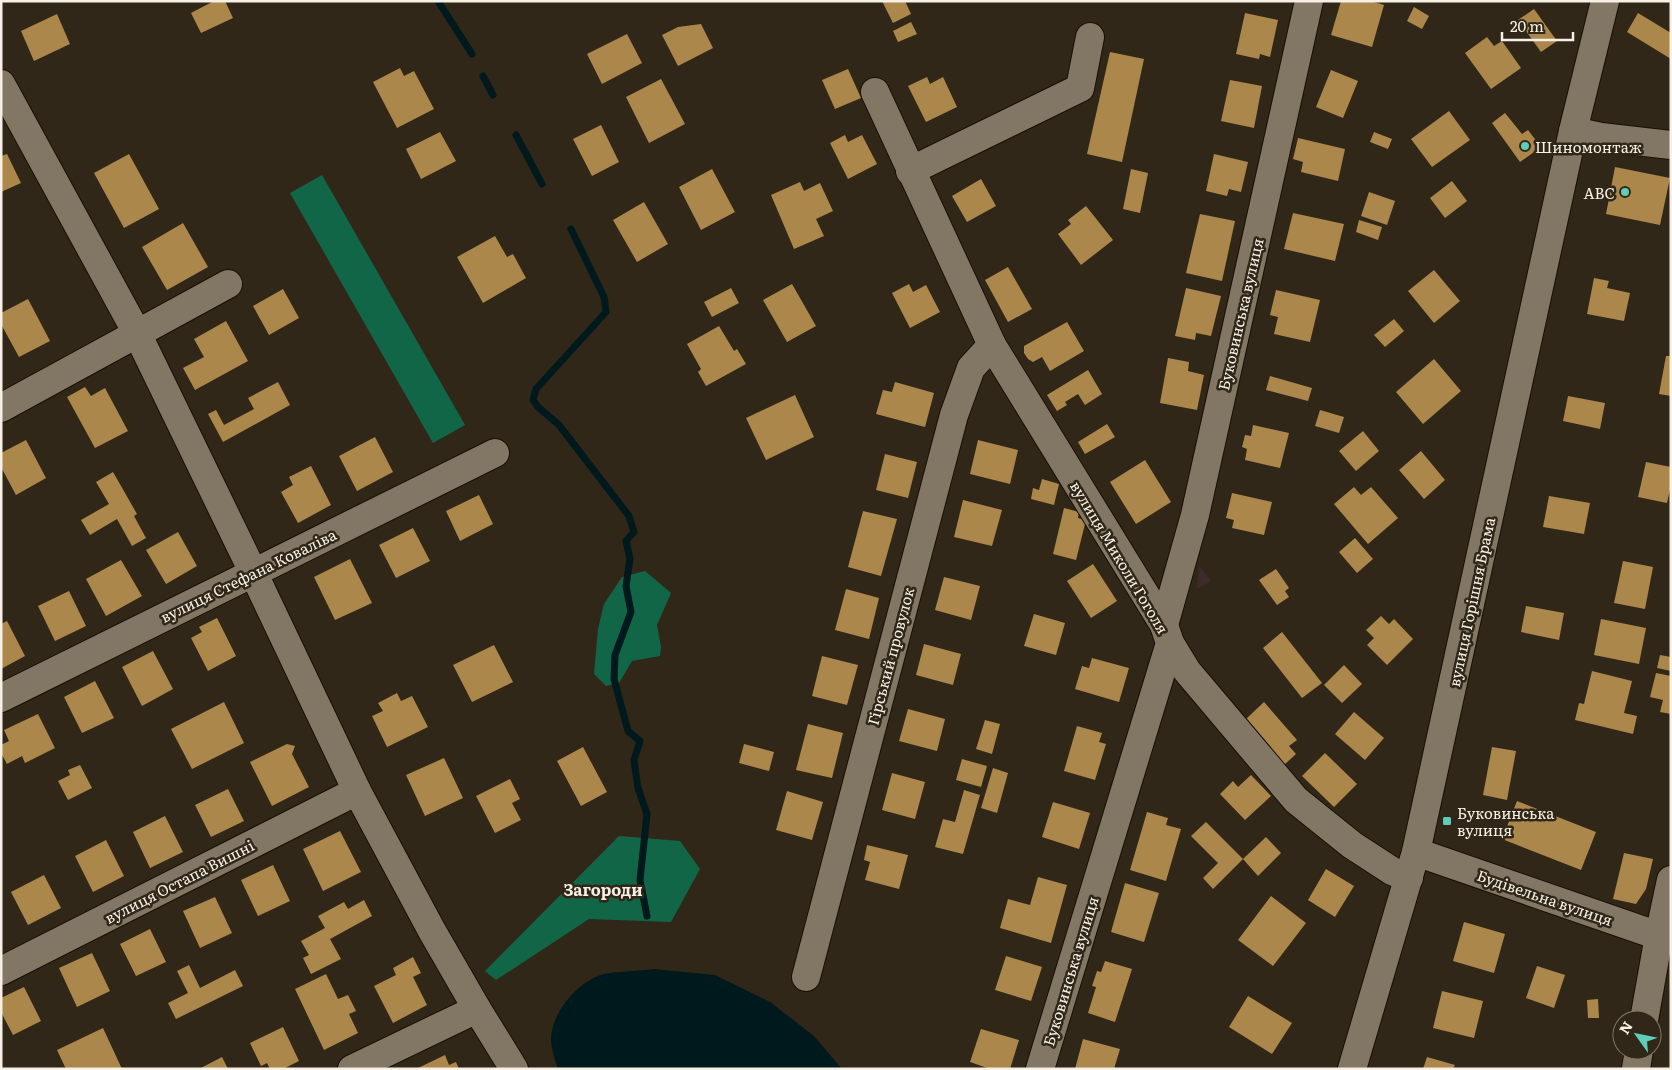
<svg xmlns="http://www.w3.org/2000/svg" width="1672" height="1070" viewBox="0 0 1672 1070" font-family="Literata,serif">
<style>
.industrial{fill:#3e2a2b}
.forest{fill:#126648}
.water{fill:#00191c}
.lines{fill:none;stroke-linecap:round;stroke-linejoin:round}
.stream{stroke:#00191c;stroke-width:7}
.building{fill:#ac874b}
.street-casing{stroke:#191003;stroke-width:30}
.secondary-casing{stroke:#191003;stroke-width:30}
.street{stroke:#827664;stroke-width:28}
.secondary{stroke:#827664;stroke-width:28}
.poi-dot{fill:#5eceb8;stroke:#312718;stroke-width:2}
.labels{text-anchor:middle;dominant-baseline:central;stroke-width:5;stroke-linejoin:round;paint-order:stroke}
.poi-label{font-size:15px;fill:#f7f0e6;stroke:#312718;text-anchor:start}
.street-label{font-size:15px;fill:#f7f0e6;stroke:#312718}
.neighbourhood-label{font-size:16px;font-weight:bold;fill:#f7f0e6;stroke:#312718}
</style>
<rect width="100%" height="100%" fill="#312718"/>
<path class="industrial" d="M1199,565L1211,581L1197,589Z"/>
<g class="forest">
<path d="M322,175L465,425L433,443L290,193Z"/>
<path d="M645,571L671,593L657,625L661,647L660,656L632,661L619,683L606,686L594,674L598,629L604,604L622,577Z"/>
<path d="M619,836L680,841L700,869L671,922L589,919L496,980L485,971Z"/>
</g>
<path class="water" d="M654,969L715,975L770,1002L814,1036L842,1069H558C555,1060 551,1048 551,1039C551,1013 579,980 604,974C620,971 638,971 654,969Z"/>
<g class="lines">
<g class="stream">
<path d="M438,1L472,54"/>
<path d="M483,76L493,95"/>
<path d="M516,135L542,184"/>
<path d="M571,229L604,297L606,312L536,389L533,400L538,407L559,425L629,516L634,532L626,541L630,559L626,586L631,612L615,655L614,679L628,731L640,741L634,760L638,788L647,814L640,880L647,916"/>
</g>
</g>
<g class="building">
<path d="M214,1H225L233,18L201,33L191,13Z"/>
<path d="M882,1H905L911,14L893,23Z"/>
<path d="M1341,1H1371L1384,5L1372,47L1331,35Z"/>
<path d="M1414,7L1429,16L1422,29L1407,21Z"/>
<path d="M1534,9L1557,41L1541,52L1518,20Z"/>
<path d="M1245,13L1278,20L1270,57L1260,54L1259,59L1236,54Z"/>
<path d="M1638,13L1671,33V59L1627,32Z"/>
<path d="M57,14L70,44L34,61L21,31Z"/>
<path d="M911,22L917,34L898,42L893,31Z"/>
<path d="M701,24L713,48L678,66L662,35L678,27Z"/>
<path d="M627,34L642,63L602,84L587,54Z"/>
<path d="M1487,37L1494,46L1502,41L1521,68L1491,89L1465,53Z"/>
<path d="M1110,52L1144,59L1122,162L1087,154Z"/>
<path d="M400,68L404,76L414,71L434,109L397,128L373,82Z"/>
<path d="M848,69L861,98L835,109L822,80Z"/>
<path d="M1331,70L1358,81L1343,118L1316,107Z"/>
<path d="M927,77L930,84L943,77L957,107L926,122L908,86Z"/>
<path d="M661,79L685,124L649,143L626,97Z"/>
<path d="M1230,80L1262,86L1254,128L1221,121Z"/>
<path d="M1449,111L1470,140L1432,167L1411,139Z"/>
<path d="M1505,113L1522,134L1528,130L1541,147L1520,162L1492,123Z"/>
<path d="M601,125L619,162L592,176L573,139Z"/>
<path d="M440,132L456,161L421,179L406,149Z"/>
<path d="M1374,132L1392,139L1388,149L1370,142Z"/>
<path d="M845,135L848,142L862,135L877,164L848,179L830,143Z"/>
<path d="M1298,138L1345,149L1338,181L1301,172L1303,162L1293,159Z"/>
<path d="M7,154L21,183L1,192V156Z"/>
<path d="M129,154L159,209L124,228L94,173Z"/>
<path d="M1214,154L1248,162L1241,192L1229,189L1227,196L1206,191Z"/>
<path d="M1615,167L1670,178L1660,225L1606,214Z"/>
<path d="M712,169L735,212L701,230L679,187Z"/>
<path d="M1131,169L1148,173L1140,213L1123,209Z"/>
<path d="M981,179L996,206L967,222L952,196Z"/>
<path d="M1452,181L1467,201L1445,218L1430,198Z"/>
<path d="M800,182L804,191L820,183L833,211L816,219L824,236L794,249L771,195Z"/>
<path d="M1369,192L1395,201L1387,225L1361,216Z"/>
<path d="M644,202L668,244L637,262L613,220Z"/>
<path d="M1086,206L1113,240L1081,265L1058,234L1071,224L1068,220Z"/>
<path d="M1293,213L1344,224L1335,261L1284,249Z"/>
<path d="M1200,214L1235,221L1222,281L1186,273Z"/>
<path d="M1359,220L1382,227L1378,240L1356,232Z"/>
<path d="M183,223L208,267L167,290L142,247Z"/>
<path d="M495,236L507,257L513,254L526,278L483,303L457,257Z"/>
<path d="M1008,267L1032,309L1008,322L985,280Z"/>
<path d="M1434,270L1460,301L1434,323L1408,291Z"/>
<path d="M1594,278L1609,281L1607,288L1630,293L1624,321L1587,314Z"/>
<path d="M792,284L816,326L787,342L763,300Z"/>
<path d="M909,284L913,292L926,285L940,312L910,328L892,293Z"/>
<path d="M731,288L739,303L712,317L704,302Z"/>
<path d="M1186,288L1221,296L1211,336L1196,333L1195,340L1175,336Z"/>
<path d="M283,289L299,318L269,335L253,306Z"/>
<path d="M1276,290L1320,300L1310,342L1274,334L1278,317L1270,315Z"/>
<path d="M28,299L50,341L19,357L1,324V313Z"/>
<path d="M1394,319L1404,331L1385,347L1374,335Z"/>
<path d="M226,321L248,361L195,390L183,368L204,357L194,339Z"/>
<path d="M1067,322L1084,351L1050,371L1042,357L1033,362L1028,359L1024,353V346Z"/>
<path d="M719,326L734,351L737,349L746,364L706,386L698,372L701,369L687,344Z"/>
<path d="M1666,356H1671V396L1659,394Z"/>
<path d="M1168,358L1189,362L1188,371L1204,375L1197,410L1160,403Z"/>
<path d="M1434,359L1461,391L1423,424L1396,392Z"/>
<path d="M1088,370L1102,394L1085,405L1078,394L1065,402L1067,405L1057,411L1047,395Z"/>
<path d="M1270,376L1312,388L1308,401L1266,390Z"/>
<path d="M278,382L290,405L223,442L208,414L216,410L224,425L254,409L248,398Z"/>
<path d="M895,382L934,393L925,427L876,414L883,390L892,392Z"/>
<path d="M85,387L91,396L105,388L128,431L95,448L67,397Z"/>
<path d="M795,395L814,437L766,460L746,418Z"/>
<path d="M1568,396L1605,403L1600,429L1563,421Z"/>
<path d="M1320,410L1344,417L1339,433L1315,426Z"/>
<path d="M1107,424L1115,437L1085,454L1078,442Z"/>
<path d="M1253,425L1289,433L1280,468L1245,460L1247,449L1242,447L1245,435L1251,436Z"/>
<path d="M1363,431L1379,451L1356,471L1339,451Z"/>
<path d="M375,437L393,472L357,491L339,456Z"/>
<path d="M26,440L46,478L16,495L1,467V453Z"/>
<path d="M978,440L1018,450L1010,484L970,474Z"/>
<path d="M1421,451L1445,480L1424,499L1399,470Z"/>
<path d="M885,454L917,462L908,498L876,490Z"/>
<path d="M1145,460L1171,502L1136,524L1110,482Z"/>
<path d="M1646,462L1671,467V485L1667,503L1638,497Z"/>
<path d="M311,466L331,505L298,523L281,492L293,485L289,477Z"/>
<path d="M113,472L137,514L134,516L146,538L132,546L117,519L90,535L81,520L109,504L96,482Z"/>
<path d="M1042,479L1059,484L1054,505L1031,499L1033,488L1039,490Z"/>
<path d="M1354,487L1361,495L1371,487L1398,518L1368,544L1334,504Z"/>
<path d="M1232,493L1272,502L1264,535L1232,528L1234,520L1226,518Z"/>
<path d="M479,495L493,524L460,541L446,511Z"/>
<path d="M1549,496L1590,503L1584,534L1543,527Z"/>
<path d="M963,500L1002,510L992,546L954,537Z"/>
<path d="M1064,508L1079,512L1078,518L1086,520L1076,560L1053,554Z"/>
<path d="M863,511L897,519L881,576L848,567Z"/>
<path d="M413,528L430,561L396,578L379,545Z"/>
<path d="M178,532L197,566L166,584L146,550Z"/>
<path d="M1355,538L1373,559L1357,573L1339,552Z"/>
<path d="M350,559L372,603L335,620L314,577Z"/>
<path d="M121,560L142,596L106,616L86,579Z"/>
<path d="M1623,561L1653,567L1645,609L1614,603Z"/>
<path d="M1093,564L1117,601L1091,618L1067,581Z"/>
<path d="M1276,569L1289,588L1285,591L1289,597L1277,605L1259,580Z"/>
<path d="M944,577L980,586L971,620L935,610Z"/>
<path d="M846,589L879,598L869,639L835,630Z"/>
<path d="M69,591L86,626L55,641L38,606Z"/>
<path d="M1526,606L1564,613L1559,640L1521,632Z"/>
<path d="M1034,614L1065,623L1056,655L1024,646Z"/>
<path d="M1381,616L1389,624L1394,619L1413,639L1387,665L1367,645L1374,638L1366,630Z"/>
<path d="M217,618L236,656L208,671L191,638L202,632L199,627Z"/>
<path d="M1601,619L1646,628L1639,664L1594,655Z"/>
<path d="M7,621L25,656L1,669V624Z"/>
<path d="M1282,632L1322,683L1302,698L1263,648Z"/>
<path d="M924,644L961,654L953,685L916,675Z"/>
<path d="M494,645L513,682L472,702L453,665Z"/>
<path d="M153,651L173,689L142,706L122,667Z"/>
<path d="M1660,655L1671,657V671L1657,668Z"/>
<path d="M822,656L858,665L847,705L812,696Z"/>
<path d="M1092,658L1129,668L1119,702L1075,689L1082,666L1089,668Z"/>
<path d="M1344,665L1362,684L1342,703L1324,685Z"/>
<path d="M1592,671L1632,681L1624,713L1637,716L1633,734L1575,720L1579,703L1584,704Z"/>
<path d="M1656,673L1671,676V714L1660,712L1663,700L1650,697Z"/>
<path d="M95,681L114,718L82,733L64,697Z"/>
<path d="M397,693L401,701L412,696L428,727L387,747L372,716L383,711L378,703Z"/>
<path d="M224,702L244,743L192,769L171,729Z"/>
<path d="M1264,702L1297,740L1289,746L1296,754L1284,765L1245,720Z"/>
<path d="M908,709L945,719L937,751L899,741Z"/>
<path d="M1354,712L1384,738L1365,760L1335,734Z"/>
<path d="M38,714L55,748L25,763L22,756L7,764L1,753V745L9,741L4,730Z"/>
<path d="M985,720L1000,724L992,754L976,749Z"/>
<path d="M808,724L843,733L832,778L796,770Z"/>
<path d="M1077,726L1102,733L1099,742L1106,744L1095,780L1064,771Z"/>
<path d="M287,744L295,746L292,754L309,787L272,806L250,762Z"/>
<path d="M744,744L774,752L769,771L739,763Z"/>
<path d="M583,747L607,792L581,806L557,761Z"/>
<path d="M1492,747L1516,751L1507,800L1483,795Z"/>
<path d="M1325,753L1357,784L1334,807L1302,776Z"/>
<path d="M444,758L463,798L425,816L406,775Z"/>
<path d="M962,759L987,766L981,787L956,780Z"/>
<path d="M80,765L92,788L68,800L58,781L70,775L68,770Z"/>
<path d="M993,768L1008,773L997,813L981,808Z"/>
<path d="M892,773L925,782L915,819L882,810Z"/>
<path d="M1251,775L1271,796L1245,820L1220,794L1233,781L1238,787Z"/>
<path d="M510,779L520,799L512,803L521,820L495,833L476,796Z"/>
<path d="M228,789L244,821L211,837L195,805Z"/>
<path d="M964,790L980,795L963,854L935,847L943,819L955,822Z"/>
<path d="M787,791L823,802L812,840L776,830Z"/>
<path d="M1517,801L1596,832L1581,870L1502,839Z"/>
<path d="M1053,802L1090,813L1079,849L1042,837Z"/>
<path d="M1147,812L1168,818L1166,825L1181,829L1166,881L1130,870Z"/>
<path d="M165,816L183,852L150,868L133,832Z"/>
<path d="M1206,822L1243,859L1213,889L1203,878L1218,863L1191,836Z"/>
<path d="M340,831L361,872L323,891L303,849Z"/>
<path d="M1266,837L1281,853L1258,876L1243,859Z"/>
<path d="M106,840L124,876L93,892L75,856Z"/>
<path d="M867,845L908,855L899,889L865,880L870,862L864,860Z"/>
<path d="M1624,853L1653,859L1646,889L1636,904L1613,899Z"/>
<path d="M273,865L290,901L258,916L241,880Z"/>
<path d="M1326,869L1354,886L1335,917L1308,900Z"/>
<path d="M44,875L61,908L28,925L11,892Z"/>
<path d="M1038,877L1067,885L1051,943L1000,928L1008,899L1030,905Z"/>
<path d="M1125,883L1159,893L1144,942L1111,932Z"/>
<path d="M1271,896L1306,923L1273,966L1238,940Z"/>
<path d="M215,897L232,933L200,948L183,911Z"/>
<path d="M364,900L372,916L330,939L341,959L311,974L303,958L309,955L301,941L325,928L318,916L344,902L348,909Z"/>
<path d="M1464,922L1505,934L1494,973L1453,961Z"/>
<path d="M150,929L166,962L136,976L120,944Z"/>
<path d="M92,953L110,991L77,1007L59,968Z"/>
<path d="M1006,956L1042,967L1031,1001L995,990Z"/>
<path d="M413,957L421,973L413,977L427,1005L393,1023L374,986L396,975L393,968Z"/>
<path d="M1105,961L1132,969L1115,1022L1088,1013L1096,987L1092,986L1097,971L1101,972Z"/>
<path d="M189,965L200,988L235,970L243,986L176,1019L168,1003L188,993L177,971Z"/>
<path d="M1537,966L1565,975L1554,1008L1526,998Z"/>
<path d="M326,974L338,999L348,995L356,1011L349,1014L358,1033L324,1050L295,989Z"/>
<path d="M24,987L41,1021L13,1035L1,1012V998Z"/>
<path d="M1442,991L1483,1001L1474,1038L1433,1028Z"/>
<path d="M1248,996L1292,1023L1272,1054L1229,1027Z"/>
<path d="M1598,999L1599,1018H1588L1587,1000Z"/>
<path d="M283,1027L299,1061L283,1069H270L267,1063L261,1066L250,1043Z"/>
<path d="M103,1028L122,1069H66L57,1050Z"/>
<path d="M981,1029L1019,1040L1010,1069H990L970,1062Z"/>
<path d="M1083,1039L1120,1049L1114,1069H1075Z"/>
<path d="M445,1055L449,1065L456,1062L459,1069H416Z"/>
<path d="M222,1057L228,1069H199Z"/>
<path d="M1427,1057L1455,1065L1453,1069H1423Z"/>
</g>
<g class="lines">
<defs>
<g id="street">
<path d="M1,84L138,335L253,572L357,791L432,931L477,1009L514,1069"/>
<path d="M875,92L992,345L1164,625L1170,643L1187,671L1296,800L1352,845L1392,871L1409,878"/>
<path d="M1573,131L1601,137L1671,145"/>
<path d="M910,171L1080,88L1090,37"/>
<path d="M1,408L228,284"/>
<path d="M1164,625L1195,515L1309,1"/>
<path d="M1,698L495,453"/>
<path d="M1416,852L1659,936L1671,927"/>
<path d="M1,971L357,791"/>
<path d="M806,977L954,415L971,368L992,345"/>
<path d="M1644,1020L1659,936L1671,880"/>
<path d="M352,1069L477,1009"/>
<path d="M1040,1069L1170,643"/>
<path d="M1636,1069L1639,1050"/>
</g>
<path id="secondary" d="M1352,1069L1416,852L1573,131L1605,1"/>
</defs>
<use href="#street" class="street-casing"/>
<use href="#secondary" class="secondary-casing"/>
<use href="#street" class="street"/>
<use href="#secondary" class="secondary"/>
</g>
<g class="poi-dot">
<circle cx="1525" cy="146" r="5"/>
<circle cx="1625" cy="192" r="5"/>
<rect x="1442" y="816" width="10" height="10" rx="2.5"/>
</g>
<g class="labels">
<g class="poi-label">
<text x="1535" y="146">Шиномонтаж</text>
<text x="1615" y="192" text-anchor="end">ABC</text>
<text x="1457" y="812">Буковинська<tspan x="1457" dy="17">вулиця</tspan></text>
</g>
<g class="street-label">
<text transform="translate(1240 314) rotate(-77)">Буковинська вулиця</text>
<text transform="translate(1120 557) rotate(59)">вулиця Миколи Гоголя</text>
<text transform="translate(248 575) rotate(-26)">вулиця Стефана Коваліва</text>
<text transform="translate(1471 602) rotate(-78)">вулиця Горішня Брама</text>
<text transform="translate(890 656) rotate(-75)">Гірський провулок</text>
<text transform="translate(179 881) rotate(-27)">вулиця Остапа Вишні</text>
<text transform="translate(1545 897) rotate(19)">Будівельна вулиця</text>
<text transform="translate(1070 971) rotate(-73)">Буковинська вулиця</text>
</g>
<g class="neighbourhood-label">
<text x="603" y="889">Загороди</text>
</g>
</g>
<rect width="1672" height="1070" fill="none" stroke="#f7f0e6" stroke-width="5"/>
<g transform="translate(1637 1035) rotate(303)"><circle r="24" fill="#312718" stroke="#80776a"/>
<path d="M0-4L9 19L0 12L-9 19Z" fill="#5eceb8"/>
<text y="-8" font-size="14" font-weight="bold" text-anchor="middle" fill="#f7f0e6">N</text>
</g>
<path d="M1502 32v8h71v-8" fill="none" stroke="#f7f0e6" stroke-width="2.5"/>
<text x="1510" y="32" font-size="15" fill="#f7f0e6" stroke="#312718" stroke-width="4" paint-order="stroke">20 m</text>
</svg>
